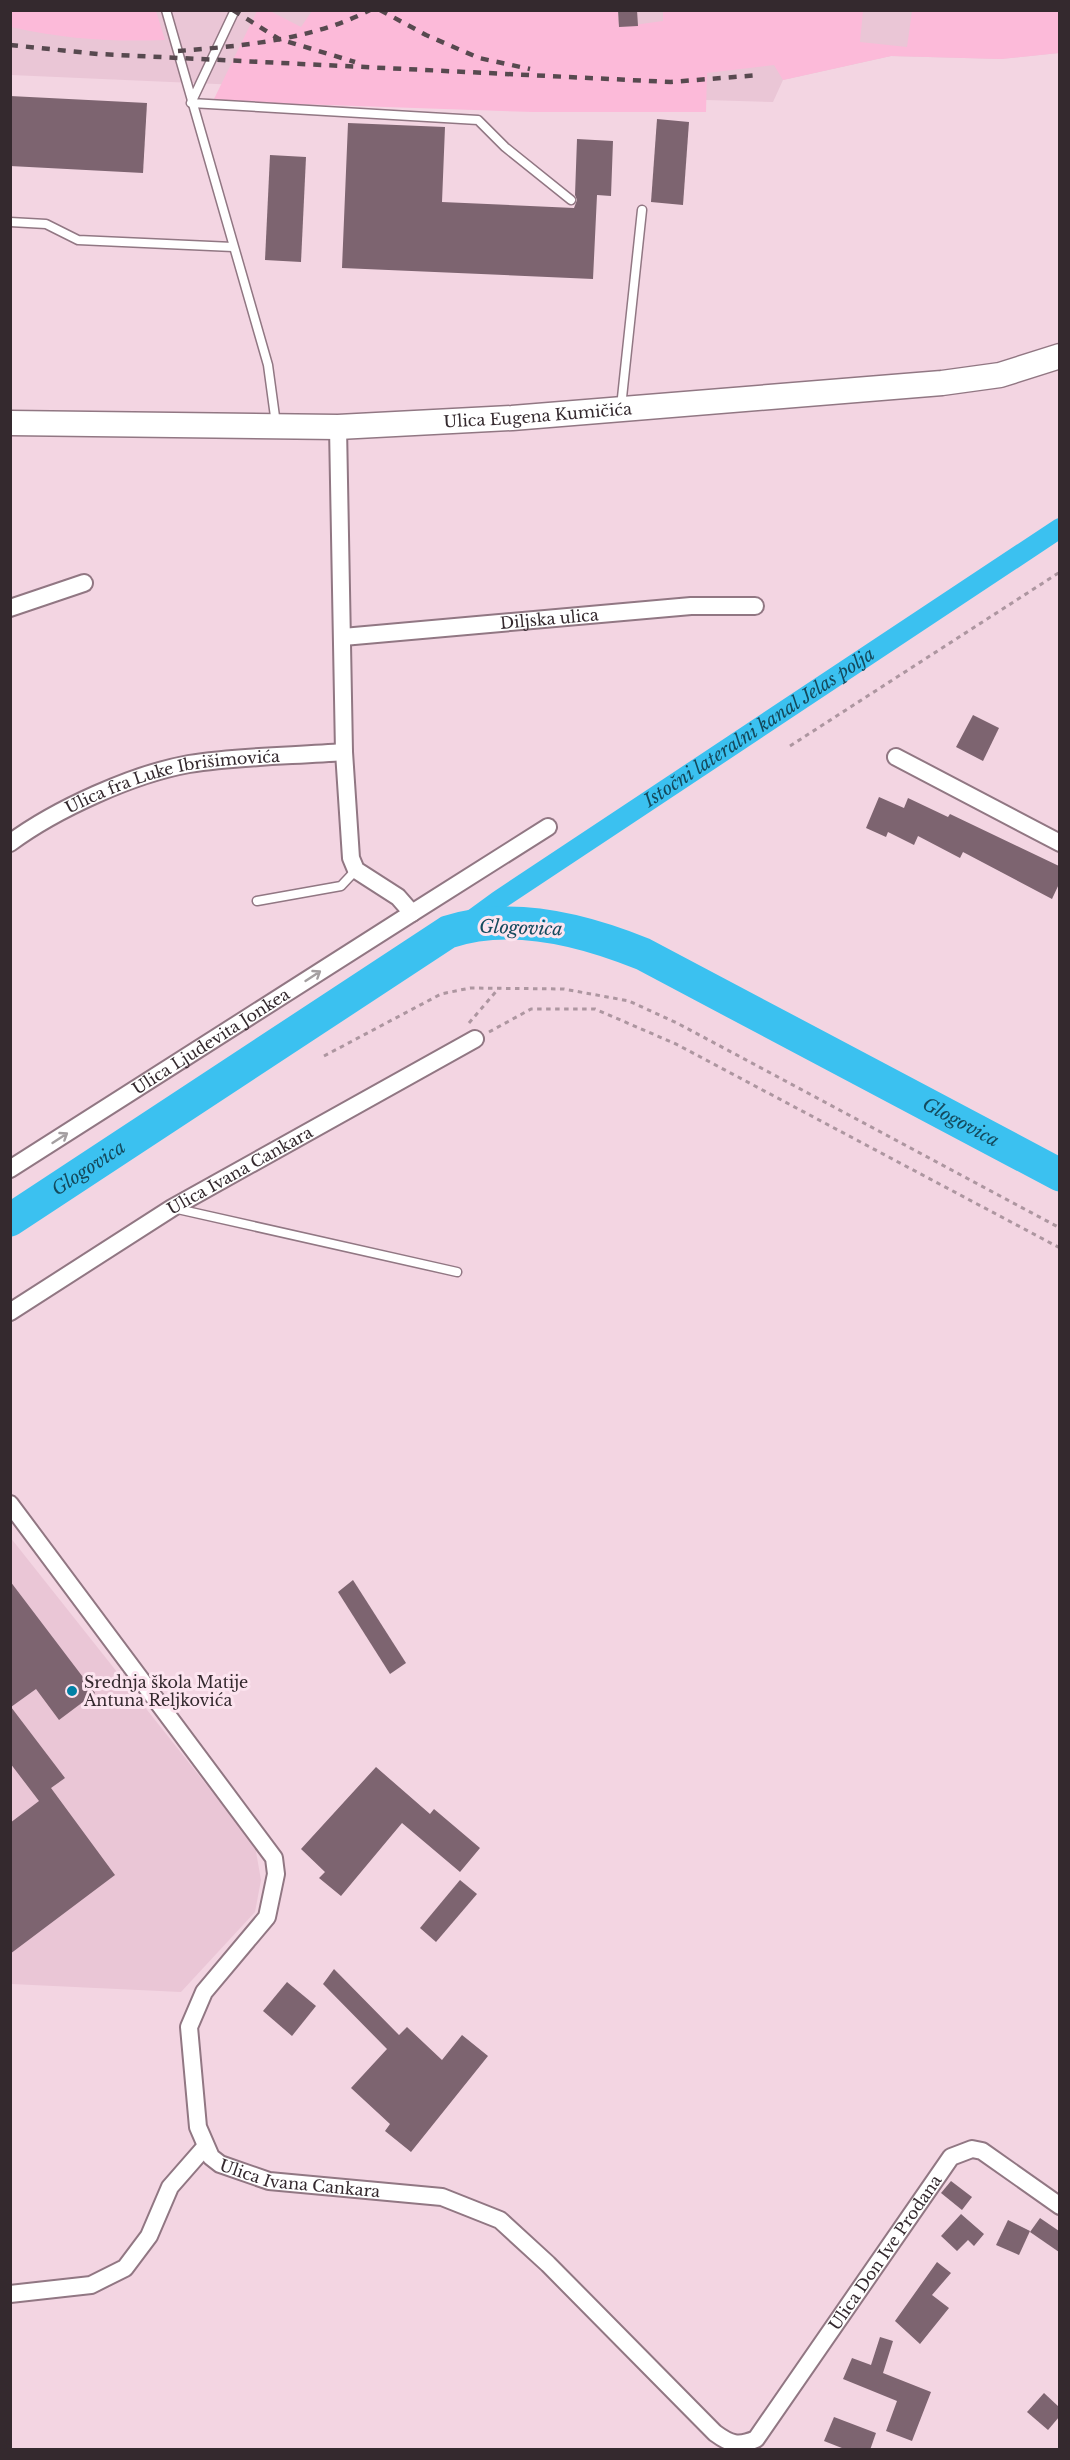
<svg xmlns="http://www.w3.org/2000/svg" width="1070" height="2460" viewBox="0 0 1070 2460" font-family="'Libre Baskerville',serif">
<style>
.built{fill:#eac6d6}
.green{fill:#fcbad9}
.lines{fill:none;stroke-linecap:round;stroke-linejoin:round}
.canal{stroke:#3bc1f0;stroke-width:20}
.river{stroke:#3bc1f0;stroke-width:33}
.building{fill:#7d6470}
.service-casing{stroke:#917783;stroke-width:11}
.minor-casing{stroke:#917783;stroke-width:20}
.secondary-casing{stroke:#917783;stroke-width:27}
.path{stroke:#ad96a0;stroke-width:3;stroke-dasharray:4.5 4.5;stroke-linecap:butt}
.service{stroke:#fff;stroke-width:8}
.minor{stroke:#fff;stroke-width:16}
.secondary{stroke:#fff;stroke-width:24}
.rail{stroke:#57494f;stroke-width:4.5;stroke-dasharray:8 8;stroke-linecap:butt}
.oneway{stroke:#a49fa1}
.poi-dot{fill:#0080a5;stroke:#fce4ef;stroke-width:2}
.labels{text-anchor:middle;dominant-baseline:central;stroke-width:6;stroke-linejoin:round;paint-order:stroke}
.street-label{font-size:16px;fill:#34292e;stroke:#fce4ef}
.poi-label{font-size:16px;fill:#34292e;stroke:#fce4ef;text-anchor:start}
.water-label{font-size:18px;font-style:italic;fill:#144a5d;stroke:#fce4ef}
</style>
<rect width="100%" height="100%" fill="#f3d5e2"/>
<g class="built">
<path d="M11,11H1059V53L1001,59L891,56L783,80L773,102L310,88L11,75Z"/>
<path d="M10,1537L255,1846L261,1880L255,1912L181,1992L11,1984Z"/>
</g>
<g class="green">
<path d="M11,10L156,11L165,40C109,42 65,39 11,27Z"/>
<path d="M618,10L619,27L663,21V11H863L860,42L907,47L912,11H1059V53L1001,59L891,56L783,80L774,65L707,73L706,112H533L213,101L257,11H270L301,27L312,11Z"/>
</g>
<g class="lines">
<path class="canal" id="s1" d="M462,927L499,900L1060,528"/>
<path class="river" id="s2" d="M10,1220L448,932C511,911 584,930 643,954L1060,1175"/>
</g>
<g class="building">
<path d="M618,10H637L638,26L619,27Z"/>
<path d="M10,96L147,103L143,173L10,166Z"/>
<path d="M657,119L689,122L683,205L651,202Z"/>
<path d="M348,123L445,127L442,202L574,208L577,200L575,195L577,139L613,141L611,196L597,195L593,279L342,268Z"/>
<path d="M270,155L306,157L301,262L265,260Z"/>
<path d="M973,715L999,728L983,761L956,747Z"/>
<path d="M879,797L904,808L908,798L948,817L950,814L1059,866V884L1052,899L963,852L960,858L918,836L914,845L888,832L886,837L866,828Z"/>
<path d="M353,1580L406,1663L390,1674L338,1592Z"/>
<path d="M10,1581L95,1693L59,1720L36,1689L11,1707L65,1778L51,1788L115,1875L10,1954V1823L39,1801L10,1763Z"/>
<path d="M376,1767L430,1814L434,1809L480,1848L460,1872L402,1823L341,1896L319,1878L325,1872L301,1849Z"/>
<path d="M460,1880L477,1894L436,1942L420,1928Z"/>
<path d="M334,1969L399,2035L407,2027L442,2060L462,2035L488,2056L411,2152L385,2131L390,2124L351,2088L387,2049L323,1984Z"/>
<path d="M287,1982L316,2006L292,2036L263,2011Z"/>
<path d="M951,2181L972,2197L962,2210L941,2193Z"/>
<path d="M961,2214L984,2234L974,2246L968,2240L957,2251L941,2236Z"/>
<path d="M1040,2218L1059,2231V2252L1030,2232Z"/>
<path d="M1008,2220L1030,2231L1019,2255L996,2245Z"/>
<path d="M937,2262L951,2273L932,2295L949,2308L920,2344L895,2321Z"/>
<path d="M880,2337L893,2341L883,2373L931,2392L912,2441L886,2431L897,2401L843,2379L852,2358L871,2365Z"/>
<path d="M1044,2393L1059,2407V2417L1048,2430L1027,2412Z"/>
<path d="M834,2417L876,2433L870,2450H847L824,2441Z"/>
</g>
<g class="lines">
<defs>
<g id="service">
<path d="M166,10L268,365L276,424"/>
<path d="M235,10L191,103L478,120L505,147L571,200"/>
<path d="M10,222L46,224L78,240L233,247"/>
<path d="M621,407L642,210"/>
<path d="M257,901L341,886L356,870"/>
<path d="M173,1208L457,1272"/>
</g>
<g id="minor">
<path d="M10,608L84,583"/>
<path id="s3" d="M343,637L691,606H755"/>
<path d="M896,757L1060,843"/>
<path id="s4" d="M10,843C56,809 133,774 189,764C239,756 293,756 344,752"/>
<path d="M412,913L548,827"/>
<path id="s5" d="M10,1169L412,913L398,897L356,870L351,858L344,752L338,427"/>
<path id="s6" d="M10,1312L172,1208L475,1039"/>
<path id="s7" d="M10,1504L274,1858L276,1874L267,1917L204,1992L189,2027L198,2127L211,2157L220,2164L269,2181L442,2197L500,2220L548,2264L715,2433C730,2444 738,2447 756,2439L951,2157L972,2149L982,2151L1060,2206"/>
<path d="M10,2294L91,2285L125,2268L149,2236L170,2187L205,2147"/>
</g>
<g id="secondary">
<path id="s8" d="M10,423L338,427L512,418L942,383L1000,375L1060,356"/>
</g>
</defs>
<use href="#service" class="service-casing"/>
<use href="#minor" class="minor-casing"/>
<use href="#secondary" class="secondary-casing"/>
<g class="path">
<path d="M790,746L1060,572"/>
<path d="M469,1023L499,988"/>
<path d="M489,1032L531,1009H595L676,1044L1060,1248"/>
<path d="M324,1056L441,994L470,988L564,989L629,1001L677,1023L1060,1228"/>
</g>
<use href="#service" class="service"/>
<use href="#minor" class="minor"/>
<use href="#secondary" class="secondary"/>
<g class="rail">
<path d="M233,10L279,39L355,62"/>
<path d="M380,10L426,35L479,58L530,69"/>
<path d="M10,45L98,54L671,82L760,75"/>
<path d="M178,51C242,46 312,40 370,10"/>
</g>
</g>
<defs><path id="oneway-shaft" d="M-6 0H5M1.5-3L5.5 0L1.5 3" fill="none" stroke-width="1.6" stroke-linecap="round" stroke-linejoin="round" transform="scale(1.5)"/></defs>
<g class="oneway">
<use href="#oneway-shaft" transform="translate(313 976) rotate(-33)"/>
<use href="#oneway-shaft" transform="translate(60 1138) rotate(-33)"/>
</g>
<circle class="poi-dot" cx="72" cy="1691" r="6"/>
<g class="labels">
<g class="street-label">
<text stroke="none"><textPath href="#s8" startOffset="528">Ulica Eugena Kumičića</textPath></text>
<text stroke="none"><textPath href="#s3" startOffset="207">Diljska ulica</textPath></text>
<text stroke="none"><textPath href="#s4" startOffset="177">Ulica fra Luke Ibrišimovića</textPath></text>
<text stroke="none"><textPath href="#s5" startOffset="238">Ulica Ljudevita Jonkea</textPath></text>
<text stroke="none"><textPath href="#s6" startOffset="270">Ulica Ivana Cankara</textPath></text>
<text stroke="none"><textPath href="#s7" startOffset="864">Ulica Ivana Cankara</textPath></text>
<text stroke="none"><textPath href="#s7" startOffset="1644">Ulica Don Ive Prodana</textPath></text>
</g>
<g class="poi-label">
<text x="84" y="1682">Srednja škola Matije<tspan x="84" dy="18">Antuna Reljkovića</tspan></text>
</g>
<g class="water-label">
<text stroke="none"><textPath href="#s1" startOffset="358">Istočni lateralni kanal Jelas polja</textPath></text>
<text transform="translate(521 928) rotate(2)">Glogovica</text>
<text stroke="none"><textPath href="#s2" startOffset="1084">Glogovica</textPath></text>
<text stroke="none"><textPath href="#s2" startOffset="94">Glogovica</textPath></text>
</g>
</g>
<rect width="1070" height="2460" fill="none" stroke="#34292e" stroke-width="24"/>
</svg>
